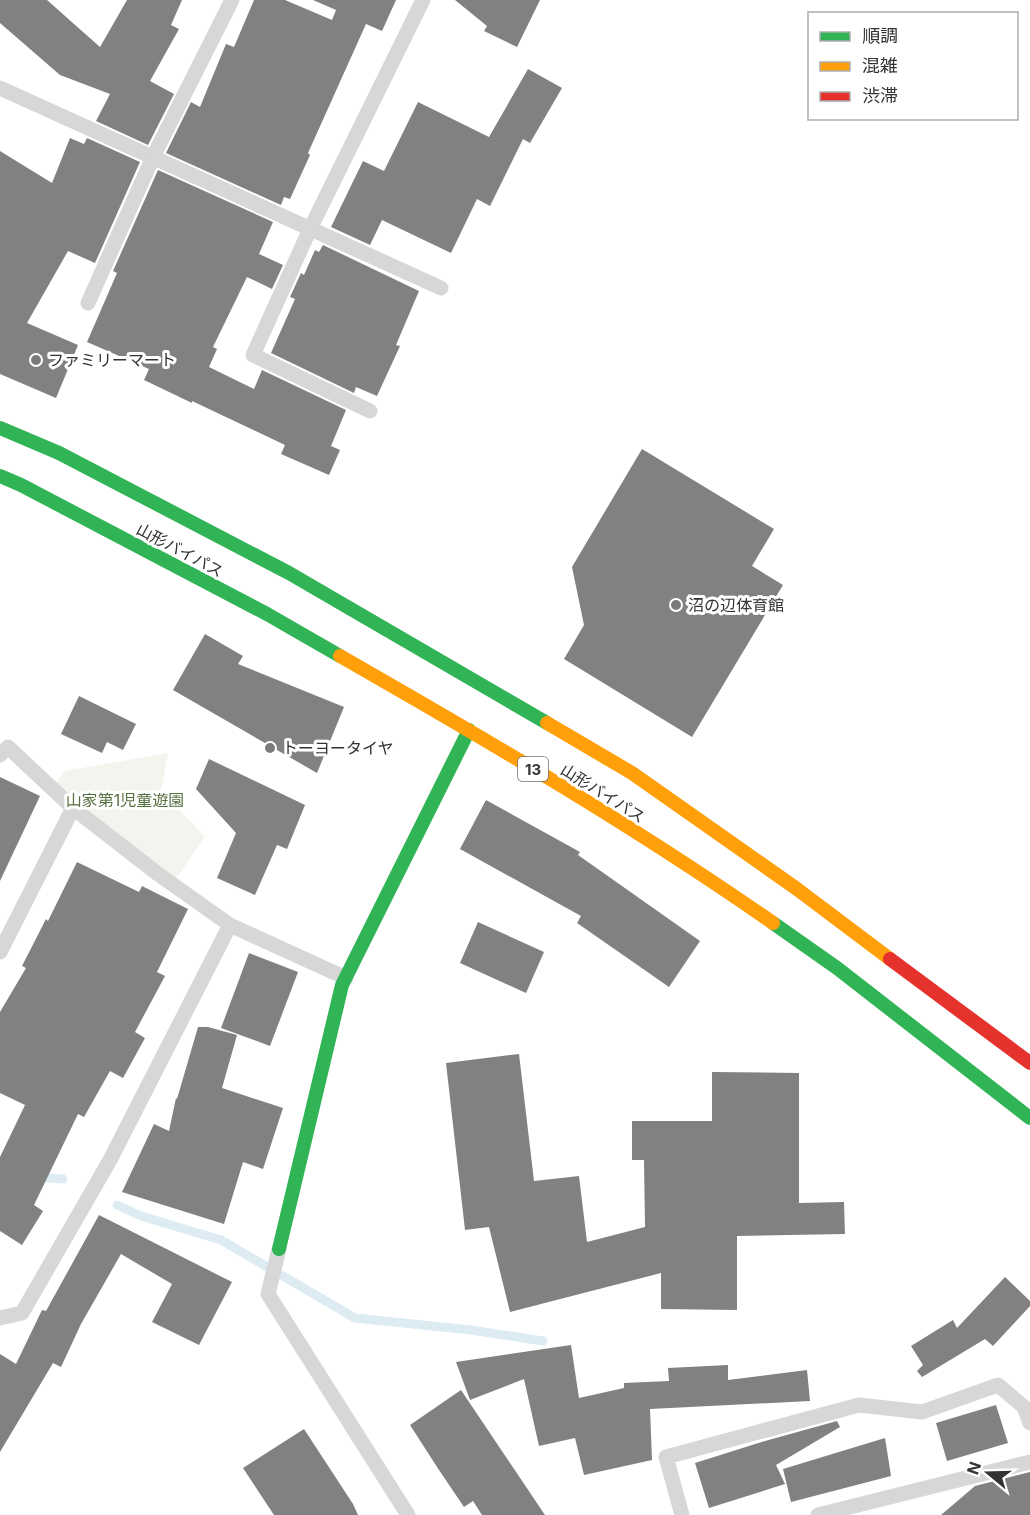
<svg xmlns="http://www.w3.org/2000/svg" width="1030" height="1515" viewBox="0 0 1030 1515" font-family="Inter,'Noto Sans JP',sans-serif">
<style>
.green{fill:#f1f5ed}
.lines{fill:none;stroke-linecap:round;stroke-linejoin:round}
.stream{stroke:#ddebf3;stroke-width:9}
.building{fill:#818181}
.lane{stroke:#d7d7d7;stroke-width:15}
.fast{stroke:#30b455;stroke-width:14}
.slow{stroke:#ff9f0a;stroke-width:14}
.jam{stroke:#e5322d;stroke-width:14}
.poi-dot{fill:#7a7a7a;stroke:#fff;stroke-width:2}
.labels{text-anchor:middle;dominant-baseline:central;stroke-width:6;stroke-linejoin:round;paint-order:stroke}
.shield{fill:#fff;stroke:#707070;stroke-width:1.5}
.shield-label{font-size:15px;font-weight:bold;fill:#333}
.poi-label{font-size:16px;fill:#333;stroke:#fff;text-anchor:start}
.street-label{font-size:16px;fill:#333;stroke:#fff}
.park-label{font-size:16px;fill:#56703f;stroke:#fff}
</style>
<rect width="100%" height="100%" fill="#fff"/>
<path class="green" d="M168,753L161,790L205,837L172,884L52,789L65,771Z"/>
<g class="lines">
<g class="stream">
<path d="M36,1177L63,1179"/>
<path d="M117,1205L141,1216L221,1240L355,1318L471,1330L543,1341"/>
</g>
</g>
<g class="building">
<path d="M0,0H47L100,47L127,0H182L171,25L179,29L150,81L174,94L148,145L96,121L110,94L60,75L0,23Z"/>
<path d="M254,0H285L332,20L336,10L313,0H396L382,31L366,24L308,153L310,155L290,199L284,197L281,205L166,153L191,102L200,107L226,44L234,47Z"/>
<path d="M455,0H540L517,47L484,31L487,26Z"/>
<path d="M528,69L562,88L530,143L523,139L490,206L477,199L451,253L382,220L370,245L331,227L363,161L384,171L418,102L489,137Z"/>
<path d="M70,138L84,144L87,138L140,162L95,263L68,251L27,323L78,345L56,398L0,374V151L52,183Z"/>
<path d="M158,170L273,222L259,254L283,265L272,289L247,277L213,347L217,349L209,367L254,389L262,370L346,410L331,446L340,450L329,475L281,454L285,445L192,401V403L144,380L149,369L87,342L117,273L113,271Z"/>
<path d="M323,245L419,291L396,345L400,346L377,396L356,387L354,393L271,353L295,299L290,297L301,273L304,275L315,250L319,252Z"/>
<path d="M642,449L774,529L752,566L783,585L692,737L564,659L584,625L572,567Z"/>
<path d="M205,634L243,656L238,664L344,707L317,773L173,690Z"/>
<path d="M79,696L136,724L123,750L107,742L102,753L61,734Z"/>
<path d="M209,759L305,805L287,849L277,845L255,895L217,878L236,833L196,789Z"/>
<path d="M0,777L40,796L0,881Z"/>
<path d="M486,800L580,852L578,855L700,941L669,987L577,923L581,916L460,849Z"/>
<path d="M77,862L139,892L142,886L188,909L157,972L165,976L135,1032L145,1038L123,1078L110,1071L84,1117L78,1114L34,1205L43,1211L22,1245L0,1231V1157L25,1105L0,1093V1012L26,968L22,966L46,919L48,921Z"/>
<path d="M478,922L544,952L526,993L460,963Z"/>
<path d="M249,953L298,972L270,1046L221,1028Z"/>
<path d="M198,1027H208L237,1035L222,1088L283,1108L263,1169L243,1162L224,1224L122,1192L154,1124L169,1131L176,1098L177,1099Z"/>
<path d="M519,1054L534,1181L579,1176L587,1242L645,1227L644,1160H632V1121H712V1072L799,1073V1203L844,1202L845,1234L737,1236V1310L661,1309V1273L510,1312L489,1227L465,1230L446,1063Z"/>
<path d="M99,1215L232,1282L199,1345L152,1322L172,1284L121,1254L81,1324L61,1367L53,1363L0,1452V1354L16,1364L42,1310L46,1311Z"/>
<path d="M1005,1277L1030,1301V1306L993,1346L985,1339L922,1377L917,1371L923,1365L911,1346L953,1320L957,1328Z"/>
<path d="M571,1345L579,1398L624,1388V1383L669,1381L668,1368L728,1365V1380L807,1370L810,1401L650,1409L652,1460L584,1475L575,1438L539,1446L524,1379L470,1400L456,1362Z"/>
<path d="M461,1390L545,1515H482L473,1501L464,1507L439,1470L410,1425Z"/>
<path d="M996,1405L1008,1443L947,1461L936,1423Z"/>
<path d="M837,1421L840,1427L776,1465L785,1484L709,1508L695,1463L765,1441Z"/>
<path d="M304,1429L353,1504L358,1515H274L243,1468Z"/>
<path d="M885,1438L891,1476L791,1502L783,1469Z"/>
<path d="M1030,1472V1515H941L975,1486Z"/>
</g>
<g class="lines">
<g class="lane">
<path d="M0,88L441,288"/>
<path d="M88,303L153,157L232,0"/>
<path d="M370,411L253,355L310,229L423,0"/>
<path d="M0,755L8,747L73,808L158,874L230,925L346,978"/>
<path d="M0,952L73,808"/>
<path d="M279,1249L268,1294L408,1515"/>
<path d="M0,1318L22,1313L110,1160L230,925"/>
<path d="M682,1515L666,1457L859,1405L922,1412L998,1385L1024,1407L1030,1423"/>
<path d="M818,1515L1030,1462"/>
</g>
<g class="fast">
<path d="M0,428L59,453L289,573L547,723"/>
<path d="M0,476L21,485L267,614L340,656"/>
<path d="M773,923L837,968L1030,1118"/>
<path d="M279,1249L342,985L469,730"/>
</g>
<g class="slow">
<path d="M340,656C487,740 634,826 773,923"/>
<path d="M547,723L632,773L797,889L890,959"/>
</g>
<path class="jam" d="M890,959L1030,1063"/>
</g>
<g class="poi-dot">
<circle cx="36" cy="360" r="6"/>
<circle cx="676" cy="605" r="6"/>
<circle cx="270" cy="748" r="6"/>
</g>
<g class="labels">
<rect class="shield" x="518" y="757" width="30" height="24" rx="4.5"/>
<g class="shield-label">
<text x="533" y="769">13</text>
</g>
<g class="poi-label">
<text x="48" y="360">ファミリーマート</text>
<text x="688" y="605">沼の辺体育館</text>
<text x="282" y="748">トーヨータイヤ</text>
</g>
<g class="street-label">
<text transform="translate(180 550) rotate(28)">山形バイパス</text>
<text transform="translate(603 793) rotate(32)">山形バイパス</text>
</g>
<g class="park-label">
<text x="125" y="800">山家第1児童遊園</text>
</g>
</g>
<rect x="808" y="12" width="210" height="108" fill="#ffffff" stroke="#adadad" stroke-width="1.5"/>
<rect x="820" y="32" width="30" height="9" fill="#30b455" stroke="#adadad" stroke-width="1.5"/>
<text x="862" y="42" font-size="18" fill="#333333">順調</text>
<rect x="820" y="62" width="30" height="9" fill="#ff9f0a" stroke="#adadad" stroke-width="1.5"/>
<text x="862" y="72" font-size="18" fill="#333333">混雑</text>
<rect x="820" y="92" width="30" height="9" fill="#e5322d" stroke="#adadad" stroke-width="1.5"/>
<text x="862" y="102" font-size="18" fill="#333333">渋滞</text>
<g transform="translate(988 1473) rotate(289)" stroke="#ffffff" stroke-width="4.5" paint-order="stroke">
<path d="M0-4.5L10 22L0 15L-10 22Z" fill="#333333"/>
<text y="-9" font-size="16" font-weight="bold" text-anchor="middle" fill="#333333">N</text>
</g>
</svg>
